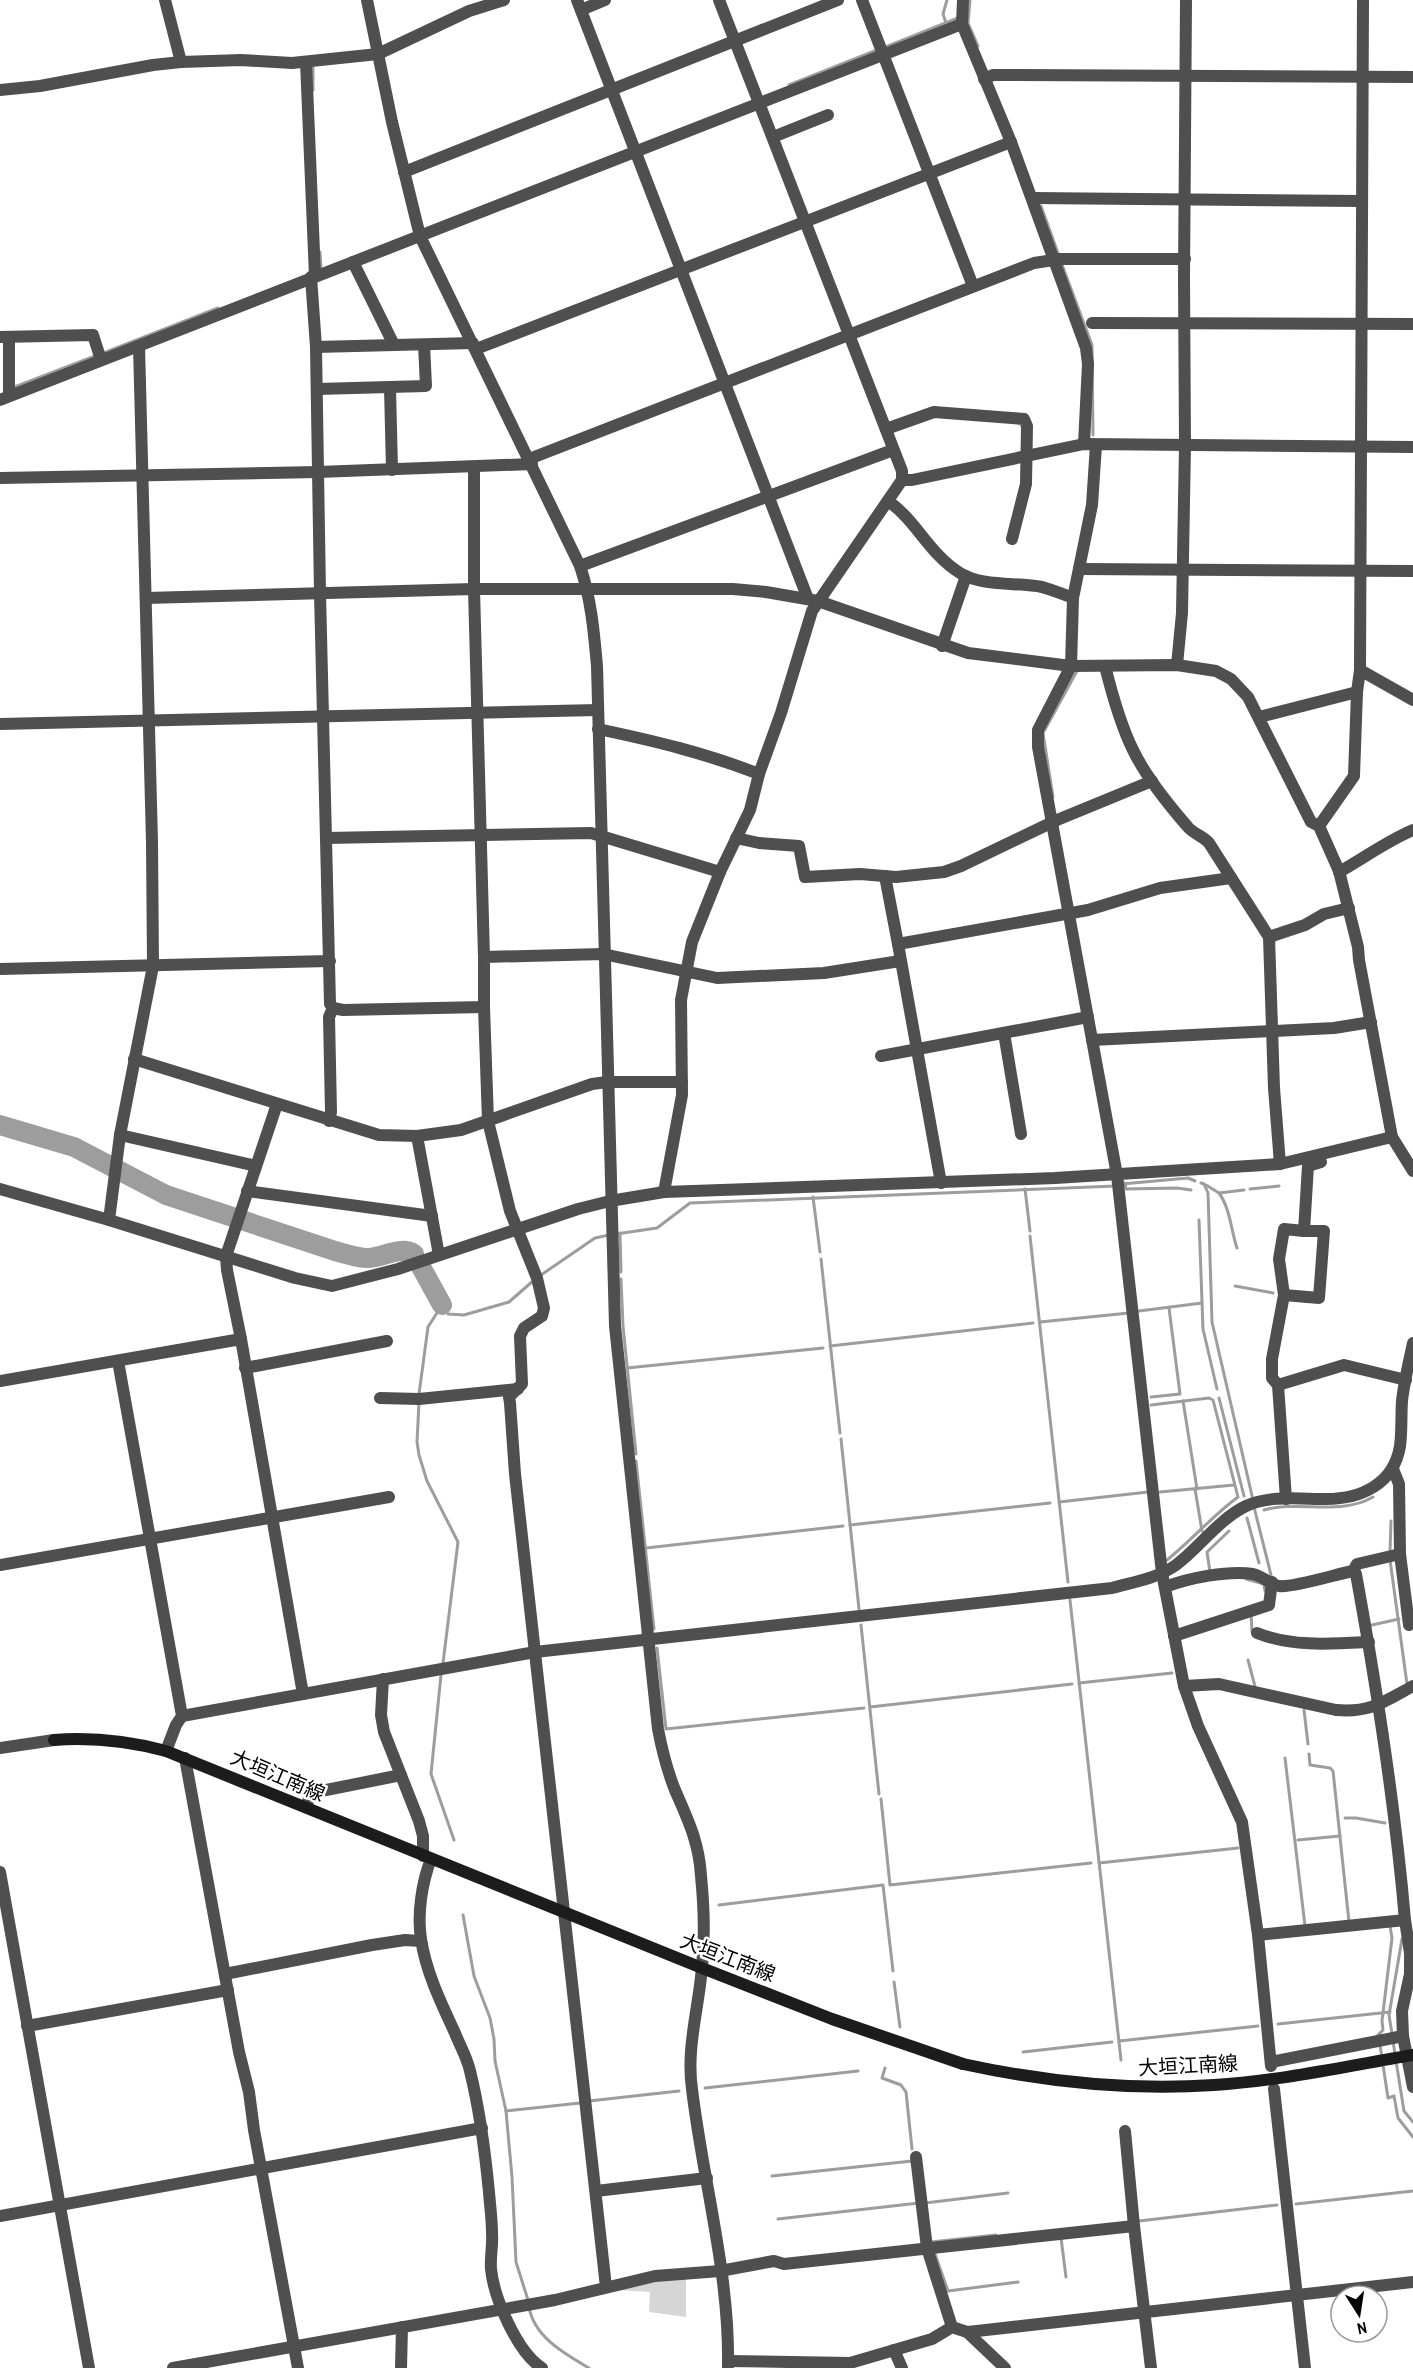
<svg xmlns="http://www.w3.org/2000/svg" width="1413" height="2368" viewBox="0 0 1413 2368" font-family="'Archivo Narrow','Noto Sans JP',sans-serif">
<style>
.green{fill:#d6d6d6}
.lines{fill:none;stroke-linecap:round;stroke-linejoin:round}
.stream{stroke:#9d9d9d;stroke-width:3}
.river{stroke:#9d9d9d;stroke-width:20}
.minor{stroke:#4f4f4f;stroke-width:12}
.tertiary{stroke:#4f4f4f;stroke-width:12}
.secondary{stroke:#1c1c1c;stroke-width:12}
.secondary-bridge{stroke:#1c1c1c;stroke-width:12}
.labels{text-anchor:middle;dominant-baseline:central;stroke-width:5;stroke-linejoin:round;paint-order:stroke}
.street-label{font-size:20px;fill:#000;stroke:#fff}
</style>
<rect width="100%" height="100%" fill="#fff"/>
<path class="green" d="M686,2277V2317L649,2312L650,2292L616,2290L650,2281Z"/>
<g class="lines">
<g class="stream">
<path d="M970,0L968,23L978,46"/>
<path d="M946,23L943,14L947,0"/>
<path d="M883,48L958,18"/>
<path d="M313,68V90"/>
<path d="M789,85L877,50"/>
<path d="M1041,206L1059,256"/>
<path d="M320,252L321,268"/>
<path d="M1061,262L1092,345L1093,435"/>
<path d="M101,354L218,308"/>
<path d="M12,388L95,356"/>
<path d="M1053,797L1043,733L1077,671"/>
<path d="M1125,1183L1126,1189L1177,1188L1191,1190"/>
<path d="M1201,1183L1204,1184L1208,1193L1212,1322L1253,1500"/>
<path d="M1122,1184L1188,1178L1195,1181"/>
<path d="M1206,1185L1219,1193L1244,1190"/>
<path d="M1025,1189L1030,1231"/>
<path d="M1250,1189L1279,1186"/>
<path d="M1219,1193C1230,1208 1231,1230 1237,1248"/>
<path d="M813,1197L820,1252"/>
<path d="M1199,1220L1203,1329L1217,1389"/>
<path d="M620,1233L621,1272"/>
<path d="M616,1234L657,1228L690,1203L1116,1186"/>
<path d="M1030,1236L1068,1582"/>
<path d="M821,1259L840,1433"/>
<path d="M541,1275L595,1238L609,1235"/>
<path d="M621,1279L623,1326L636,1454"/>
<path d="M1235,1286L1273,1293"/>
<path d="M1139,1311L1202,1303"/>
<path d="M1040,1322L1129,1313"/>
<path d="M830,1346L1033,1323"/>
<path d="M627,1368L823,1348"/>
<path d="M419,1394L428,1327L442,1305L448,1314L464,1315L509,1302L533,1281"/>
<path d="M1151,1397L1180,1394L1169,1308"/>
<path d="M1219,1398L1244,1496"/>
<path d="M1183,1401L1197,1489"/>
<path d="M419,1402L417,1442L419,1455L427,1481L458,1542L443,1663"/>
<path d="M1151,1405L1209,1398L1213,1400L1238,1497C1212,1516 1192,1540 1167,1560"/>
<path d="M841,1439L859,1609"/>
<path d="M636,1461L654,1629"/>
<path d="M1195,1489L1202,1531"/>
<path d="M1160,1492L1234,1485"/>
<path d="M1059,1502L1148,1492"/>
<path d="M1254,1507L1271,1575"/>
<path d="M1264,1510C1298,1500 1341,1516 1373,1497"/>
<path d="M1247,1518L1259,1563"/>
<path d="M850,1525L1050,1503"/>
<path d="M646,1548L843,1526"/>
<path d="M1390,1552L1391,1521"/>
<path d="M1390,1560L1407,1684"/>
<path d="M1210,1572L1207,1552L1229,1531"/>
<path d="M1246,1579L1264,1584L1265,1591"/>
<path d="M1070,1600L1121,2060"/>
<path d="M1251,1613L1252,1632"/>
<path d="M861,1625L879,1794"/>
<path d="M1372,1625L1399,1619"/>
<path d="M657,1648L666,1729L864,1708"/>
<path d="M1248,1660L1256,1690"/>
<path d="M441,1675L431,1774L454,1840"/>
<path d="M1079,1683L1172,1673"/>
<path d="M870,1707L1072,1684"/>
<path d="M1304,1710L1308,1744"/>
<path d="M1309,1754L1310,1765L1330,1768L1333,1771L1349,1922"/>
<path d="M1285,1758L1305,1926"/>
<path d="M881,1799L890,1885L1091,1863"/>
<path d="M1345,1818H1356L1385,1823"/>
<path d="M1298,1840L1340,1836"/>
<path d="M1099,1863L1238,1848"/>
<path d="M719,1905L883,1885L893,1971"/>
<path d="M463,1915L474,1976L490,2018L494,2039L495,2061L506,2111L512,2177L516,2262L528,2300"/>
<path d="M894,1982L900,2027"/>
<path d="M1278,2024L1390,2012"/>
<path d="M1392,2034L1389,2015L1402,1939"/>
<path d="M1378,2035L1383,2030L1382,2021L1392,1938L1390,1926"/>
<path d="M1393,2040L1395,2055"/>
<path d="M1119,2041L1258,2026"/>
<path d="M1380,2045L1382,2058"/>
<path d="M1023,2052L1112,2042"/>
<path d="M1396,2061L1404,2111L1413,2122"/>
<path d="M1383,2065L1388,2098L1394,2096L1398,2118L1413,2137"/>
<path d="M885,2068L882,2078L901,2085L906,2092L912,2149"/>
<path d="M705,2088L858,2071"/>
<path d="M589,2101L679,2091"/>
<path d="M506,2111L580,2103"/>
<path d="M772,2176L912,2161"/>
<path d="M925,2203L1008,2193"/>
<path d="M1296,2204L1413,2191"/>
<path d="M778,2219L919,2203"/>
<path d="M1139,2221L1277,2205"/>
<path d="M1061,2238L1066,2277"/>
<path d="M931,2242L996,2235"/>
<path d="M935,2254L948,2291L1018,2282"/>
<path d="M529,2307C534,2337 565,2354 589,2368"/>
</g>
<g class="river">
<path d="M0,1125L74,1147L166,1195L335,1251C346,1254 357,1258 368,1258C383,1258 401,1245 414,1254"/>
<path d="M420,1265L442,1305"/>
</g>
<g class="minor">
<path d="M165,0L181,62"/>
<path d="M577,0L808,599"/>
<path d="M862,0L973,286"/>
<path d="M963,0L962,24L1011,142L1086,348L1088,364L1084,444"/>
<path d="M581,10L605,0"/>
<path d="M306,62L315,276"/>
<path d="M984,79L993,75L1413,77"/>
<path d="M0,90L40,86L153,65L181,62L241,60L292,63L378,54L469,11L504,0"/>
<path d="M773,137L828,115"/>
<path d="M404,172L838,0"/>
<path d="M1032,198L1362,201"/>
<path d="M353,262L394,345"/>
<path d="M311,277L316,347L320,593L330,1004L333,1008L329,1017L331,1112L329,1121"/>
<path d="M1092,323L1413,324"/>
<path d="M0,337L93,335L101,360"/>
<path d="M9,337V396"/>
<path d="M316,347L473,343"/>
<path d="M476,349L1011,142"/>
<path d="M390,388L392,470"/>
<path d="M317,389L426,386L424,345"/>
<path d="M0,400L962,24"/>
<path d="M886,429L934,412L1024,419L1027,426L1026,484L1012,539"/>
<path d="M529,459L1034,263L1060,259H1185"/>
<path d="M474,467V589L484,957"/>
<path d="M0,478L318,472L532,464"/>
<path d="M902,480H912L1084,444L1413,447"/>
<path d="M888,501C916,520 929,554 960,573C983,587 1016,582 1042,587C1052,590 1063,594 1073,598L1071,666L1038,730V747L1117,1175L1162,1573L1184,1686L1198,1726L1242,1822L1258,1935L1271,2066"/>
<path d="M580,566L893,450"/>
<path d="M1079,569L1413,571"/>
<path d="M146,598L474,589H733L766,592L818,601L968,653L1071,666L1177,665L1216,671L1231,679L1248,697L1311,822L1319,826L1339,871L1358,947L1359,960L1392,1137L1413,1171"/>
<path d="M1073,598L1092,505L1096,445"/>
<path d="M942,646L966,576"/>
<path d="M1177,665L1182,613L1185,446L1184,278L1186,0"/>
<path d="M1105,666C1112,694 1120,724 1133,750C1146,777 1167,803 1187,826C1193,834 1202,835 1209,843L1269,937L1305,925L1324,914L1349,908"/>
<path d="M1360,670L1413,700"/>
<path d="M1259,717L1357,692L1360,670L1363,0"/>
<path d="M598,729C655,741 705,753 759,774"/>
<path d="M1319,826L1354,776L1357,692"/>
<path d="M326,838L591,833L720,872"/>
<path d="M736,838L759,843L799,846L805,877L860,874L896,877L944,872L961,866L1057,820L1152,781"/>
<path d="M1339,872C1364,858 1387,841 1413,830"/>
<path d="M885,876L898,944"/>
<path d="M1269,937L1274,1088L1280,1164"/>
<path d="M0,969L330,961"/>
<path d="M484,1007L488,1121L510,1211L537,1278L544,1308L542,1316L524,1328L520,1336L522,1384L509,1397L510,1403L515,1474L606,2287"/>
<path d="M333,1008L343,1010L484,1007V957L603,954L717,978L824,973L900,961"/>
<path d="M1004,1033L1021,1134"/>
<path d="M1092,1040L1334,1028L1371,1022"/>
<path d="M881,1056L1088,1017"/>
<path d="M134,1059L379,1135L417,1136L461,1130L592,1084L607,1082H682"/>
<path d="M120,1135L256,1166"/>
<path d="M417,1136L439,1255"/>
<path d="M941,1183L898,944L1088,910L1160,888L1231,878"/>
<path d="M0,1189L109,1220L295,1278L332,1286L398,1269L578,1209L610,1201L664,1192L1055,1178L1280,1164L1392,1137"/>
<path d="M247,1191L432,1216"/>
<path d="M664,1192L682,1095L681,1000L692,942L720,872L750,810L759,774L781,713L812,611L902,480V471L719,0"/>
<path d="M109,1220L120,1135L153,966L152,842L139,346"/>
<path d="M1284,1295L1319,1298L1324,1231H1304L1308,1166L1321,1162"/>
<path d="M241,1339L227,1270L226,1256L277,1104"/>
<path d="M118,1361L182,1716L176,1725L166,1751"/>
<path d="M245,1368L387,1341"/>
<path d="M0,1381L241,1339L303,1694"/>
<path d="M1278,1385L1344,1365L1406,1380"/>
<path d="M380,1398L419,1399L518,1389"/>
<path d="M1393,1469L1399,1484L1400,1554L1409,1625"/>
<path d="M1286,1499L1278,1385L1272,1378V1359L1284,1295L1279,1259L1284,1229L1304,1231"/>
<path d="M0,1565L389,1497"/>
<path d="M1165,1587C1189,1578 1228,1570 1253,1574C1262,1576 1270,1584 1279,1586C1292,1588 1337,1574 1353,1571L1357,1564L1400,1554"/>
<path d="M1257,1633C1292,1647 1331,1644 1369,1642"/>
<path d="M1174,1636L1269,1605L1272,1582"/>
<path d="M383,1679L381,1715L384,1732L419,1821L423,1836V1856"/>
<path d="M1184,1686L1219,1684L1336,1710C1370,1713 1384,1702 1413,1686"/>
<path d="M185,1758L239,2052L249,2092L254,2130L298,2368"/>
<path d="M306,1807L311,1793L401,1775"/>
<path d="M431,1859C422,1882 417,1914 421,1939C426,1972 441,2003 455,2033C460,2046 467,2057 470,2071C480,2111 485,2151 489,2192C490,2206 492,2219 492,2233C493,2245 490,2257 491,2269C494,2298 517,2352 542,2368"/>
<path d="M1405,1920L1410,1953V1974L1402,2011L1403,2036L1413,2087"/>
<path d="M1258,1935L1405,1920C1395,1804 1377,1689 1356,1574L1353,1571"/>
<path d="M225,1974L372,1945L405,1940L421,1941"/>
<path d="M27,2026L228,1990"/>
<path d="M1271,2062L1403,2036"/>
<path d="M1274,2089L1305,2368"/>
<path d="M1125,2131L1134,2226"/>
<path d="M916,2157L927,2248L952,2327"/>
<path d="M596,2191L707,2178"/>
<path d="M0,2216L482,2128"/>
<path d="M967,2332L1005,2368"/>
<path d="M894,2350L902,2368"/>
<path d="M728,2361L850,2363L932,2339L952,2327L967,2332L977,2331L1413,2282"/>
<path d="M173,2368L555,2300L655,2276L720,2271L774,2261L784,2264L1134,2226L1151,2368"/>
<path d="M401,2368L402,2327"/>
</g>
<g class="tertiary">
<path d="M367,0L392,122L420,236L580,566C591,598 594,632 597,666L615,1326L658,1729C662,1750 667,1770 675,1790C688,1820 699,1842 701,1876C704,1906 705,1937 702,1967C699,2007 686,2048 692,2089C703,2182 730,2274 728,2368"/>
<path d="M0,724L598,710"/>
<path d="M182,1716L535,1652L1112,1588C1134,1582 1158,1578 1176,1565C1200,1547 1219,1519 1246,1506C1270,1495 1300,1499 1326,1499C1361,1499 1394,1484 1400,1446C1402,1432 1401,1416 1402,1401C1404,1382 1409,1362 1413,1343"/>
<path d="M0,1748L54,1740"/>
<path d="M0,1872L89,2368"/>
</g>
<path class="secondary" d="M54,1740C93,1737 128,1741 166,1751L702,1968L832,2019L963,2064"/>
<path class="secondary-bridge" d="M963,2064C1046,2082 1128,2091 1214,2085C1280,2081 1347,2066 1413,2055"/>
</g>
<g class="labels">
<g class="street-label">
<text transform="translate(278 1775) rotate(23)">大垣江南線</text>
<text transform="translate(728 1957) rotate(21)">大垣江南線</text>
<text transform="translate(1188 2065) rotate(-3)">大垣江南線</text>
</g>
</g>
<g transform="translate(1359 2314) rotate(168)"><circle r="28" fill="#ffffff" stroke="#999999" stroke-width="1.5"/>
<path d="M0-4.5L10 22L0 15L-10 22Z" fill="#000000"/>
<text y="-9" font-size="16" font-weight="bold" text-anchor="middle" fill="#000000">N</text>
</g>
</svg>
